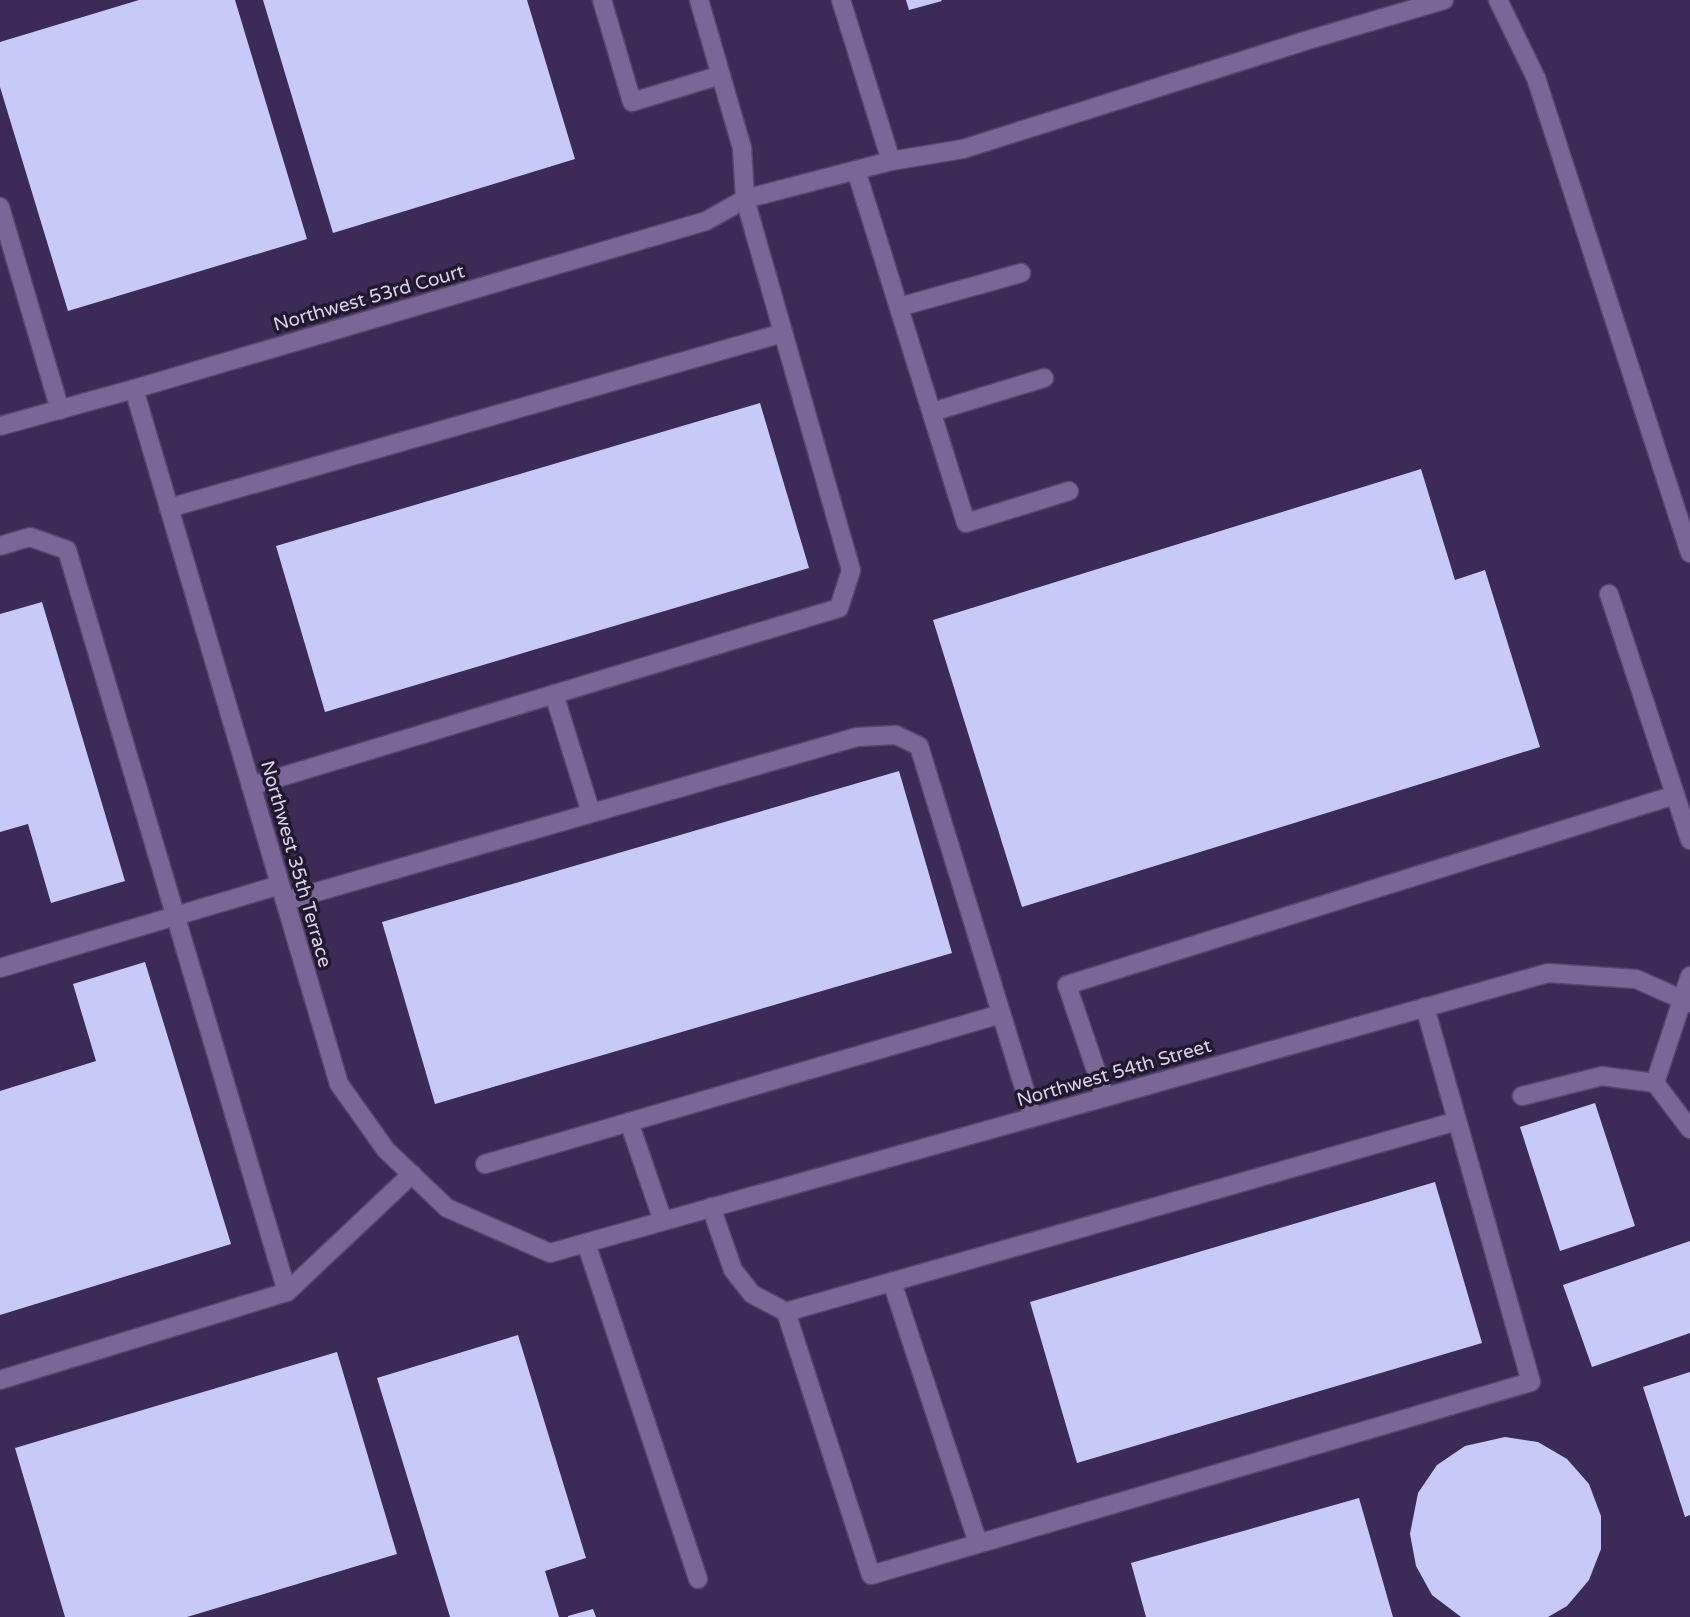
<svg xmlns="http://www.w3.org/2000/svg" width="1690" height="1617" viewBox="0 0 1690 1617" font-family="'Varela Round',sans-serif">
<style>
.building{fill:#c7caf8}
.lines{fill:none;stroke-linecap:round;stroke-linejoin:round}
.service-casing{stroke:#58476d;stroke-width:21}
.minor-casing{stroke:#58476d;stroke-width:21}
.service{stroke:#7a6797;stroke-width:18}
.minor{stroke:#7a6797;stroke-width:18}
.labels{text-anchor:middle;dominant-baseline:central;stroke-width:7;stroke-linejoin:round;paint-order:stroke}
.street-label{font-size:19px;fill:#dad0ec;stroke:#21192d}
</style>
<rect width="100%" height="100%" fill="#3d2b57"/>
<g class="building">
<path d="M139,0H235L307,239L68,311L0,87V42Z"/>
<path d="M263,0H527L575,159L333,233Z"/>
<path d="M906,0H941L942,1L909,10Z"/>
<path d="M760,403L809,568L325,712L276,546Z"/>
<path d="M1421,469L1455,580L1485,570L1540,747L1022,907L933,620Z"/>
<path d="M42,602L125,881L51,903L28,824L0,832V614Z"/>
<path d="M899,771L952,953L435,1104L382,922Z"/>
<path d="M145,962L231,1244L0,1315V1091L96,1061L73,984Z"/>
<path d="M1595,1103L1635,1226L1560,1251L1520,1127Z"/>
<path d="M1435,1182L1482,1343L1077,1463L1030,1302Z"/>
<path d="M1690,1241V1333L1592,1367L1563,1285Z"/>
<path d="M518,1335L586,1558L545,1571L559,1617H450L377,1378Z"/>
<path d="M337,1352L397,1554L187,1617H65L15,1448Z"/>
<path d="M1690,1372V1515L1685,1517L1643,1387Z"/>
<path d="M1505,1437L1538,1442L1567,1459L1589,1484L1601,1516V1549L1589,1580L1567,1606L1548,1617H1461L1432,1595L1416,1566L1410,1534L1418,1493L1437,1465L1465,1446Z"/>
<path d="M1359,1498L1393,1617H1146L1131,1563Z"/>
<path d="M593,1609L596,1617H568V1616Z"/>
</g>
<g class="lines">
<defs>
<g id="service">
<path d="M602,0L632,102L721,75"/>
<path d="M1498,0L1536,78L1690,553"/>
<path d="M891,161L963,149L1308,40L1444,0"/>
<path d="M856,170L966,523L1069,491"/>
<path d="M0,207L60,410"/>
<path d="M899,307L1021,273"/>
<path d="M932,412L1044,378"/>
<path d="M169,508L783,333"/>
<path d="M0,546L30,537L67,550L287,1292L0,1380"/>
<path d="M1609,594L1690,840"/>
<path d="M554,694L591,813"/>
<path d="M251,786L839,608L851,570L745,199L891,161L841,0"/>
<path d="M285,901L857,737L896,735L919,746L1033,1117"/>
<path d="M0,968L280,885"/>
<path d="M1690,976L1655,1083L1690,1129"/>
<path d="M1522,1096L1602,1076L1655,1083"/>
<path d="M1105,1097L1067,985L1675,795"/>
<path d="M629,1122L663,1221"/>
<path d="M485,1164L1001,1014"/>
<path d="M711,1207L733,1270L752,1294L786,1312L871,1575L1531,1382L1425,1007"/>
<path d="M586,1243L698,1579"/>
<path d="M892,1282L978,1543"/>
<path d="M287,1292L412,1174"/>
<path d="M786,1312L1457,1121"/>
</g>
<g id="minor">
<path d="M134,389L339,1084L386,1150L447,1208L550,1253L1548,973L1636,979L1690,1003"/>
<path d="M0,426L134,389L706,221L745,199L742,148L699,0"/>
</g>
</defs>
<use href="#service" class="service-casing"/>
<use href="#minor" class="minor-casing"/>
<use href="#service" class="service"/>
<use href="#minor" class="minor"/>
</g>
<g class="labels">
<g class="street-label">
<text transform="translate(369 298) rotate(-16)">Northwest 53rd Court</text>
<text transform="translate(296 864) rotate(74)">Northwest 35th Terrace</text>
<text transform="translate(1114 1073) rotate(-16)">Northwest 54th Street</text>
</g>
</g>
</svg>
